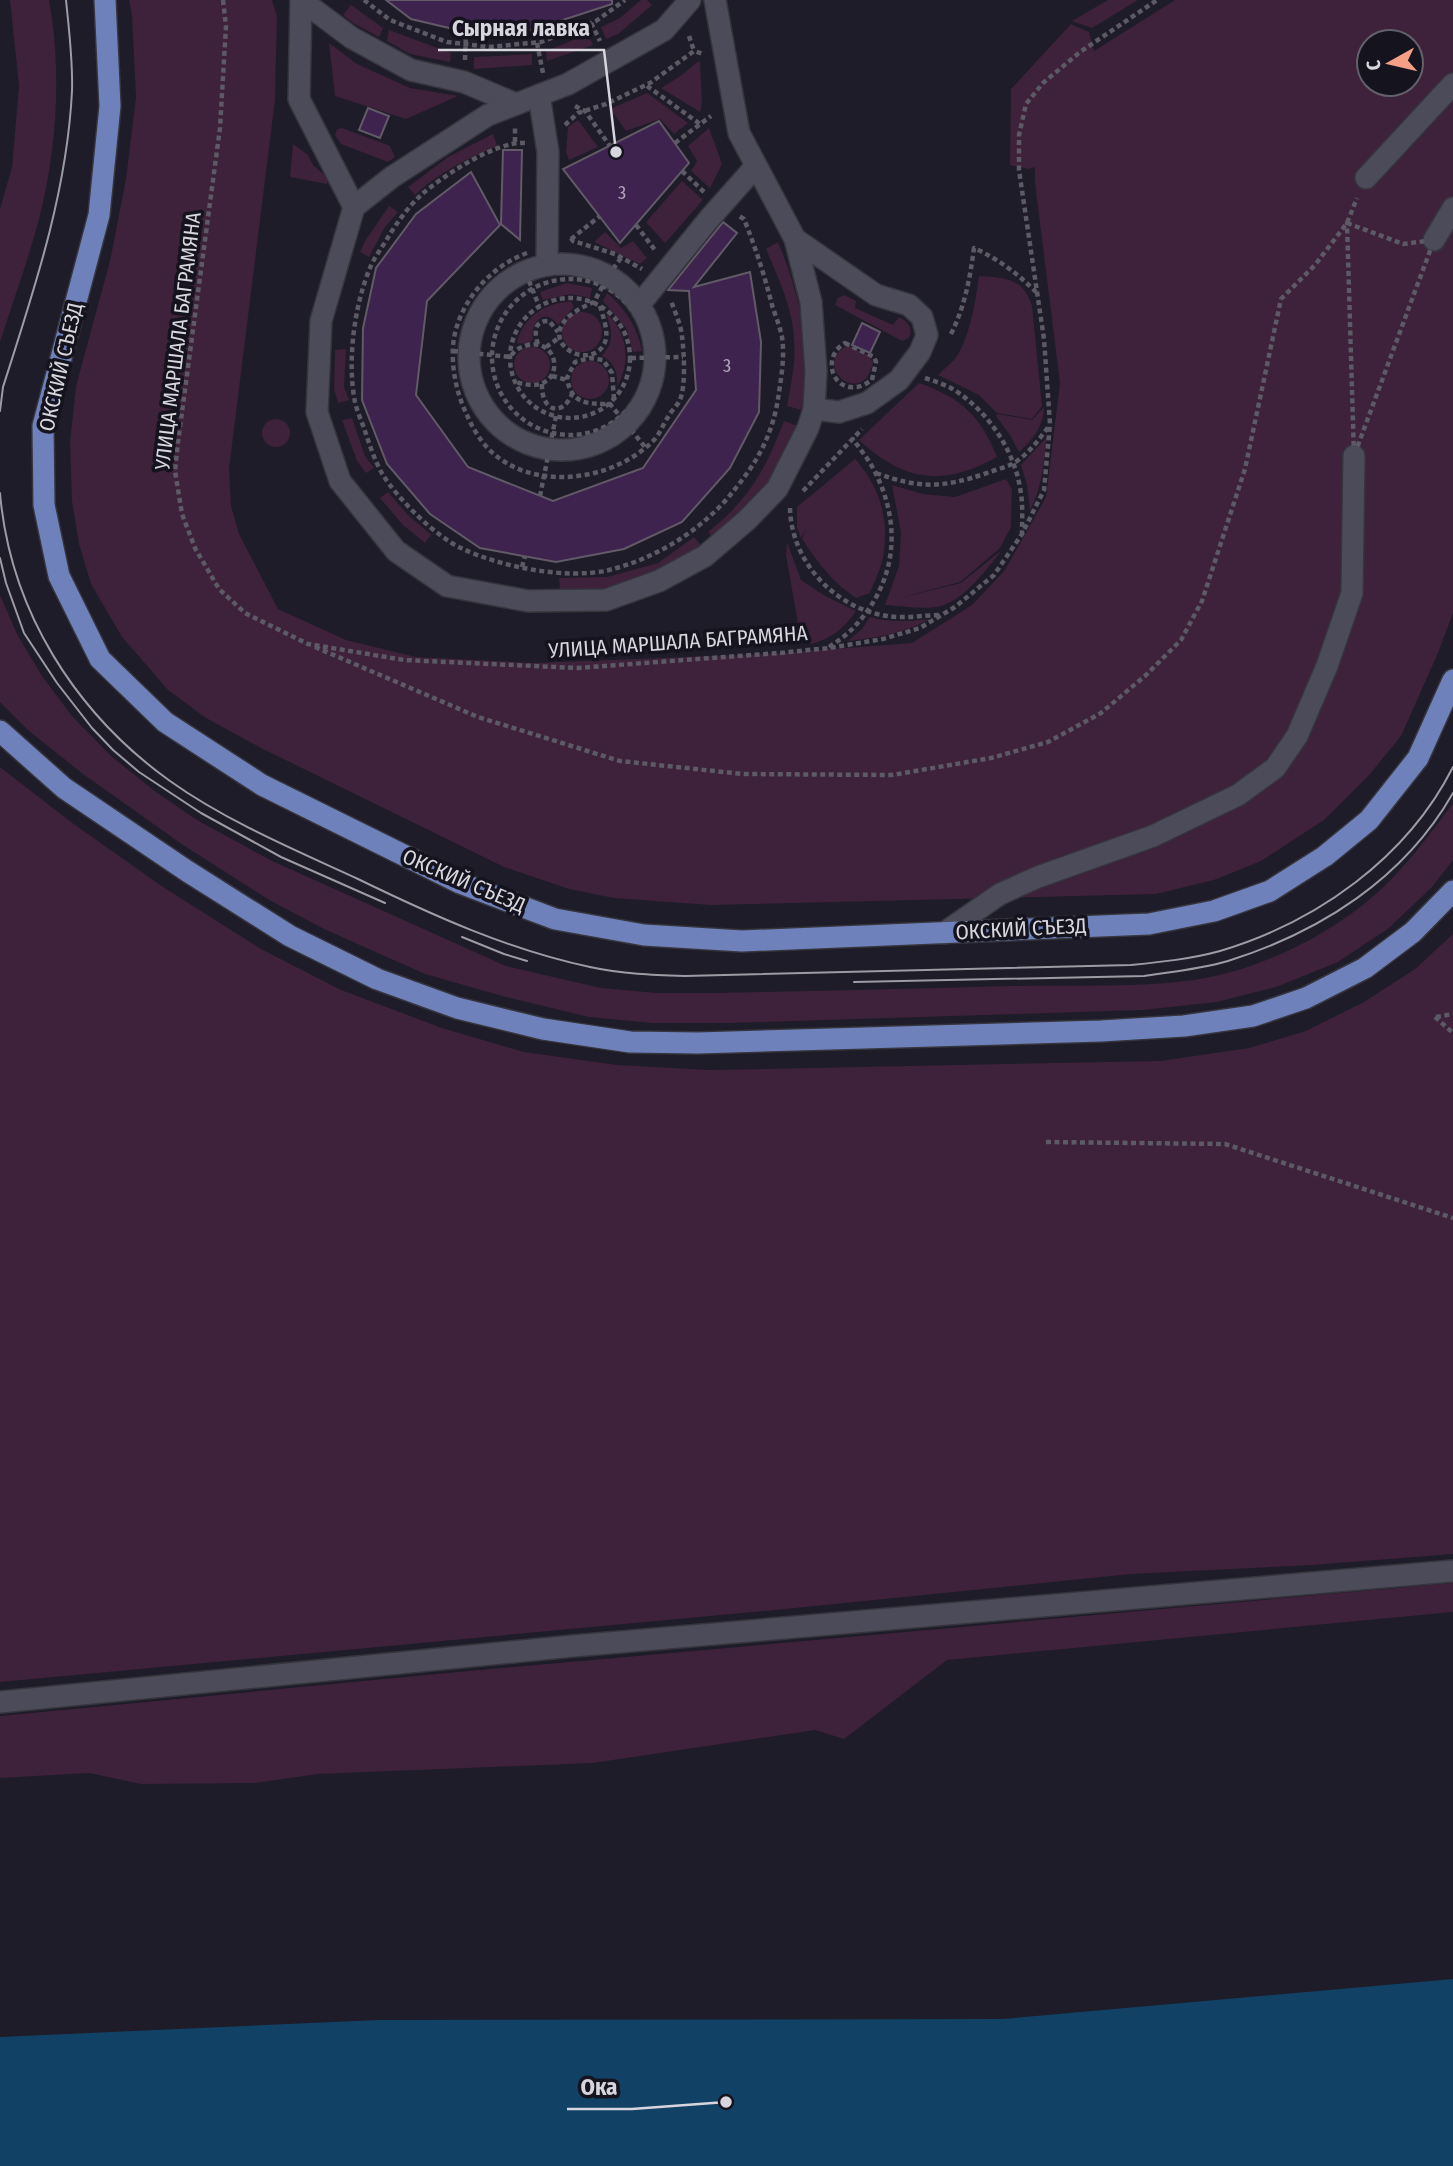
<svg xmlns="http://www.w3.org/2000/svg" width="1453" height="2166" viewBox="0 0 1453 2166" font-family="'Fira Sans Condensed',sans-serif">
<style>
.green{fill:#3e213a;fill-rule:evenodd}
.water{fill:#114165}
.building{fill:#3d234e;stroke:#615a67;stroke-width:2}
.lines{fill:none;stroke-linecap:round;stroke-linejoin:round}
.minor-casing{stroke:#36353d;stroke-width:24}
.major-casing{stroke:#36353d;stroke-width:24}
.path{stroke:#5b5a65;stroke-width:4.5;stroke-dasharray:5 3.5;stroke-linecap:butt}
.minor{stroke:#4c4b59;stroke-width:21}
.major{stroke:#6e81bb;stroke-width:21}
.tram{stroke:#9d9ca5;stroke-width:2}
.labels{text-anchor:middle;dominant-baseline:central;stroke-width:7;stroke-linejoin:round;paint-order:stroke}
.number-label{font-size:18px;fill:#b0a9ba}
.street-label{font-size:21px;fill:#d7d6de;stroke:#14131e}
.leader{fill:none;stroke:#d7d6de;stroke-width:2.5}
.callout-dot{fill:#d7d6de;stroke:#14131e;stroke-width:2.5}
.callout-label{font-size:23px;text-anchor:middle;font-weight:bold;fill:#d7d6de;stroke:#14131e;stroke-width:7;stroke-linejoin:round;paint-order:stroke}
</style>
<rect width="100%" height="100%" fill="#1d1c28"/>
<g class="green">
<path d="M10,0H49C62,71 57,149 39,219C28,261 13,301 0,342V209L12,167L19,86Z"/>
<path d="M129,0H272L277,16L275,100L229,469L231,506L239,534L278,609L346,640L416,657L532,663L767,654L912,643L972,605L1005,570L1046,497L1060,383L1035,183V167L1029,169L1010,165L1011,89L1071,24L1089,32L1094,51L1175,0H1453V613L1438,653L1401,736L1370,774L1324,820L1261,861L1214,880L1156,894L711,905L614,898L569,889L504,867L261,748L206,718L168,690L122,637L91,584L79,544L72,501L70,443L76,386L110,261L126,179L136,97L132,15ZM1369,42H1411V84H1369Z"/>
<path d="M641,0H647L652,5L618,34L606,39L601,27L620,18Z"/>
<path d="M1108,0H1138L1092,28L1072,21Z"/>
<path d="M351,5L383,28L379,37L353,23L343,15Z"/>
<path d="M389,30L451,53L450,62L410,54L387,41Z"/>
<path d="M588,34L593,45L547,61L546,51Z"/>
<path d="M329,43L357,64L410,88L458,96L406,119L335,96Z"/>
<path d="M532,54V65L474,69V57Z"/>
<path d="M700,61L702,103L700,112L661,88L682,75L697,62Z"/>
<path d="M647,93L688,123L674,134L660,119L626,131L610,109Z"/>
<path d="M578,120L598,147L569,160L566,152L568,127Z"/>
<path d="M342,128L390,146L395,157L388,162L341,144L335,135L337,129Z"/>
<path d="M709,128L722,164L710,188L691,171L697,161L688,146Z"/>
<path d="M493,134L497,146C467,159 439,172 415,195L408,187L448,157Z"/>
<path d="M293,144L308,155L313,165L327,177V184L290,177Z"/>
<path d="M682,181L703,200L665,243L646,222Z"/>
<path d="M389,206L398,212L385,227L369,257L360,252L365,241Z"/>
<path d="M605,232L621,248L633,241L647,258L640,264L594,242Z"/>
<path d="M778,242C800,295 814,353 801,410L787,406C791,384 796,362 794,340C793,308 778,278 766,249Z"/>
<path d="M979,276C1004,278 1023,277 1032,306L1042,406L1032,419L997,413L979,395L938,375C943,370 949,365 954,360C969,342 976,299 979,276Z"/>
<path d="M567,283L592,288L590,298L571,294L543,300L540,292Z"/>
<path d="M607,293C625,308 638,328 642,351L633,352L626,328L603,301Z"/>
<path d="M844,295L856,301L855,308L893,325L899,317C907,321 914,328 909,338L902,341L835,305L838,298Z"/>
<path d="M571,301L574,307L558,325C546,307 530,321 533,339L528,344L517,343C521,324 536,309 555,304C560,302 566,303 571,301Z"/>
<circle cx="582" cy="332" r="20"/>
<path d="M606,313C628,332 631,363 617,387C618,373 615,363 602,356C615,341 612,331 606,313Z"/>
<path d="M848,345L868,355L873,362C864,410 809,366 848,345Z"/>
<circle cx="532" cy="365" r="18"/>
<path d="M346,349L344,387L349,400L338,403L334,389L335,350Z"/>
<circle cx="590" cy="380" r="19"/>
<path d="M919,383C961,398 980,415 997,457C944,487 904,482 859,440Z"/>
<path d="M1044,407C1044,425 1033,440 1019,452L1010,435L996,416L998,414L1032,420Z"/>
<path d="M352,418L365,456L374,468L366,473L357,461L342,420Z"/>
<circle cx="276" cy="433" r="14"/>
<path d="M784,421L798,426L767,487L717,541L708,532C750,498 765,470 784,421Z"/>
<path d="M1047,437C1044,464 1042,487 1030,511L1027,485L1021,465Z"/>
<path d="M855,459C878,484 889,517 884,551C883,565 875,580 870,593L856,598C832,582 818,563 802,539L805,531L801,538L797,527V507Z"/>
<path d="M1006,479L1012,489L1011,527L1000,548L960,582L895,599L961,583L1002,550C988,568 964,600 941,606C925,610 901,606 885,605L899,566L901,533L892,485L923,494L955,497Z"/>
<path d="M388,492L408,515L431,535L425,543L403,525L380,498Z"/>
<path d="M694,537L703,548C672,567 631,587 594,590C583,591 571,590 560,590L559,578L607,577L658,563Z"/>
<path d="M787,542L801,580L825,596L856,611C845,628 830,640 810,644L800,635L786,555Z"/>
<path d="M0,595L17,634L42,676L72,716L111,756L156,792L197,820L270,860L506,966L601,988L657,993H712C811,991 910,989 1009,986C1070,985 1133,988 1194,980C1255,971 1323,939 1370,899C1402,872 1428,837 1453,803V860L1432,887L1389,928L1338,962L1276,987L1217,1002L1143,1010L729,1023H652L589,1017L502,996L425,974L324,929L271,901L183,845L83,774L29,731L0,702Z"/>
<path d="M870,617C891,623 909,621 930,619C905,633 875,638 848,641L862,629Z"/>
<path d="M0,767L71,822L163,887L261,949L341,990L442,1028L524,1052L617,1065L709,1070L1160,1061L1249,1048L1306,1031L1364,1002L1415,969L1453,934V1554L1312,1565L1131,1574L765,1611L0,1682Z"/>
<path d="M1453,1583V1612L947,1660L844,1739L815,1730L593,1763L318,1774L255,1783L141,1784L89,1773L0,1778V1716L458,1672Z"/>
</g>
<path class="water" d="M1453,1979V2166H0V2037L379,2020L1003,2019Z"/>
<g class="building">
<path d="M386,0H612V4L526,32H466L411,19Z"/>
<path d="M368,108L389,116L380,138L359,130Z"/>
<path d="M659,121L689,163L620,243L563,169Z"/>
<path d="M503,150H522L520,240L501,224Z"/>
<path d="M471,172L500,225L427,301L416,395L468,467L553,501L643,468L696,390L689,291L668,290L723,222L737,233L694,287L750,272L761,342L759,412L730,468L682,522L624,549L556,562L480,548L430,514L387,464L362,400L363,328L376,268L416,214Z"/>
<path d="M862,323L880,332L870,353L852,345Z"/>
</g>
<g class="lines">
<defs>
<g id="minor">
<path d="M301,0L352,38L411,70L464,82L516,104"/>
<path d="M301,0L299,99L354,207"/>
<path d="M690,0L664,30L568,84L488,115L392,177L354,207L321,321L317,412L340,481L396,551L447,586L528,601L606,600L659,581L705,556L747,520L777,489L808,428L814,409L816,371L811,302L795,239L739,133L715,0"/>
<path d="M539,95L548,152L547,265"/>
<path d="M1366,178L1453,84"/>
<path d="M795,239L876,295L909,305L922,317L927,335L920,352L899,380L867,403L839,412L814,409"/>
<path d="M1434,240L1453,208"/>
<circle cx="562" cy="357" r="93"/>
<path d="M640,304L709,219L756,166"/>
<path d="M944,933L1000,894L1038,877L1153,836L1238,795L1275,768L1297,736L1327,666L1352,593L1354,456"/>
<path d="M0,1702L573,1646L1453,1571"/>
</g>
<g id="major">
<path d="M105,0L110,106L99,215L43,426L44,505L59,576L100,659L165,722L262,785L460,883L555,919L644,935L742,941L1149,924L1214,911L1270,891L1325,856L1369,820L1418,758L1453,680"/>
<path d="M0,731L64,788L187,871L290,936L377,979L457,1008L543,1029L630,1042L698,1043L1101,1031L1184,1026L1253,1016L1306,998L1365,968L1413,932L1453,891"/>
</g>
</defs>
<use href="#minor" class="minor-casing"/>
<use href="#major" class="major-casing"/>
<g class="path">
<path d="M223,0L226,26L220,128L178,442L175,471L182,514L195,548L219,589L245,613L308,644L404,660L577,668L779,653L829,648L883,639L920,628L955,607L994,575L1022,534L1044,490L1050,424L1044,339L1019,170V135L1026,104L1043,83L1080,52L1157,0"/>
<path d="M364,0L390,20L447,42L489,47L541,42L596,21L625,0"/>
<path d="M591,23L600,41"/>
<path d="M689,36L694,51"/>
<path d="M537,43L543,73"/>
<path d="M465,60L466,32"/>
<path d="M647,86L700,124"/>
<path d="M575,106L585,111L610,146"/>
<path d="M565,125L578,113L606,104L650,83L694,51L703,54"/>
<path d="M515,142V126"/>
<path d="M525,143C496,141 444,175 421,195C408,207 396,224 387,239C381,249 374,258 370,268C354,306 347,362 355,402C357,411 361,420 364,428C369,443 375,462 383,475C398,499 435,536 461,548C500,567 567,580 609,570C658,558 705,528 735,489C758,461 772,435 778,399C781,379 785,357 782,337C780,326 775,315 772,305C764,274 756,249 744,219L739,216"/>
<path d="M675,143L711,116"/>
<path d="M682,171L704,192"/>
<path d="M1347,223L1403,244L1434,240L1354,456Z"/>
<path d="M636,225L655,250"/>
<path d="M571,238L573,241L615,254L642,269"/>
<path d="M571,239L600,216"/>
<path d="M527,253C491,266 461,300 454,338C450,363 456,393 467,415C473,429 482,444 494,454C538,492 615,480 654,440C660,434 663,424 668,417C671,411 677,406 680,400C686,385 684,352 682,336C681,325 675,312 671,301"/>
<circle cx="570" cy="357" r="78"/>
<path d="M529,281L539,306"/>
<circle cx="570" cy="358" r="60"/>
<path d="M600,306C603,317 610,334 604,344C588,376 518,333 594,302L608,276L621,258"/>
<path d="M951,334C965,306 970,278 974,248C998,259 1017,273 1036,292"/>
<path d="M845,343L874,357L876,362L872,380C867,383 861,387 856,387C831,390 822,356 845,343Z"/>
<path d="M538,344C534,333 534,320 549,321L558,332"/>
<path d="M546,347L560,337"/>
<path d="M453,351L510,357C515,350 520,347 528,345C563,337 567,399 516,382"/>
<path d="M631,358L683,357"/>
<path d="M552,376L567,380"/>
<path d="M925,378C934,381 943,384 951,388C988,410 1016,452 1021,494C1023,507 1022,520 1022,533"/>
<path d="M542,384C541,411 562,418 572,394"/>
<path d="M614,399L612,373L603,360L590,358L575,362L567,378C571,404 587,404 610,404L645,447"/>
<path d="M876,473C920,489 943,488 987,473C997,469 1009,467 1017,461C1031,451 1040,438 1050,425"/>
<path d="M803,491L862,429"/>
<path d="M540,496L556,416"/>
<path d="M790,508C791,561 834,608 887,616C904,619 924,615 941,615"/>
<path d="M522,567L525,556"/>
<path d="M315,647L478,717L620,761L743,774L892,775L991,758L1048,742L1101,713L1146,675L1181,640L1202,601L1245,469L1281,299L1315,265L1347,223L1357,198"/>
<path d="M829,647C838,641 847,635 854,627C896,583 902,527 876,474C870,461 860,449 852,438"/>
<path d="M1435,1017L1453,1033"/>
<path d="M1436,1017L1453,1014"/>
<path d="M1046,1142L1225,1144L1453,1218"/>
</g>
<use href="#minor" class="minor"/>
<use href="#major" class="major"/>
<g class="tram">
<path d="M0,411L3,387C34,290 67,193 72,91C73,61 69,30 66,0"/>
<path d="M0,493C10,610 75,713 170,781C226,821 295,850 358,879C432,915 509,950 590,967C622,974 653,975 685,976L1131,965C1161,962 1191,959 1220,951C1317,922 1407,858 1453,767"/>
<path d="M0,558L6,583L24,633L57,683L92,728L113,750L139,772L201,813L281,857L385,903"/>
<path d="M462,937L504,954L527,961"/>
<path d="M854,982L1144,976C1171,972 1201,969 1228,961C1320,932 1404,879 1453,793"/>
</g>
</g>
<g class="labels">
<g class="number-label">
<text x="622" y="193">3</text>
<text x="727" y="366">3</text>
</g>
<g class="street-label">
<text transform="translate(178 341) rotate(-83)">УЛИЦА МАРШАЛА БАГРАМЯНА</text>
<text transform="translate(61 367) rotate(-77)">ОКСКИЙ СЪЕЗД</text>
<text transform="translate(678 642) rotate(-4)">УЛИЦА МАРШАЛА БАГРАМЯНА</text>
<text transform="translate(464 881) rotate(23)">ОКСКИЙ СЪЕЗД</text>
<text transform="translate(1021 929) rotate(-3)">ОКСКИЙ СЪЕЗД</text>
</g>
</g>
<path class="leader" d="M616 152L604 50H438M726 2102L632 2109H567"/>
<g class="callout-dot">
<circle cx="616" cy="152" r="7"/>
<circle cx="726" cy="2102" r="7"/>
</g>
<g class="callout-label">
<text x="521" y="36">Сырная лавка</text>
<text x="599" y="2095">Ока</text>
</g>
<g transform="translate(1390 63) rotate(262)"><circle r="33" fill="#14131e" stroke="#62616b" stroke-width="2"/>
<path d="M0-5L12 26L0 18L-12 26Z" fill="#f49f86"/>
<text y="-10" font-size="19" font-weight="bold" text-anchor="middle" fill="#d7d6de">С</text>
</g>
</svg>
